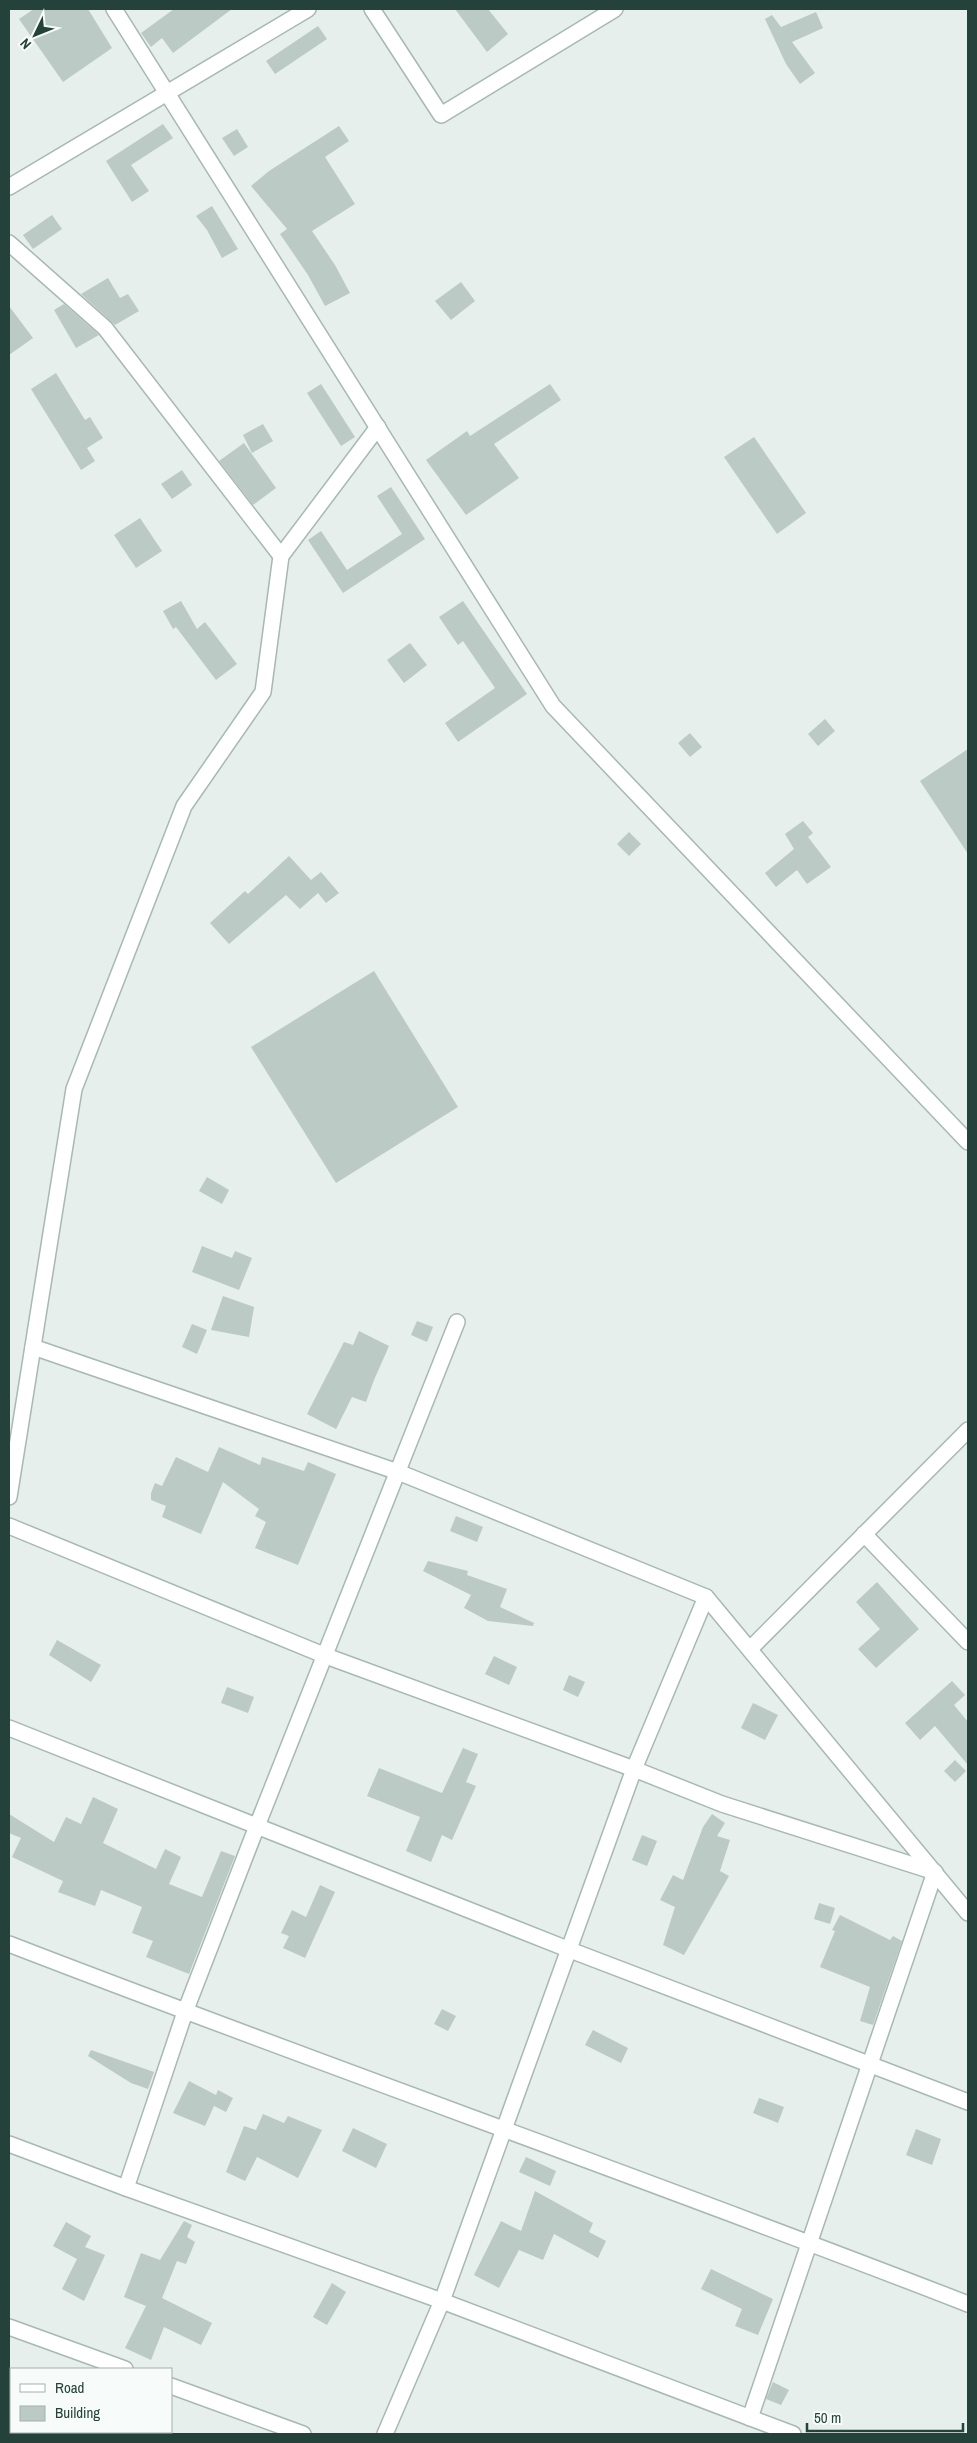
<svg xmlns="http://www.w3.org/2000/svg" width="977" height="2443" viewBox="0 0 977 2443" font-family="'Archivo Narrow',sans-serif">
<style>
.building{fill:#bbcac4}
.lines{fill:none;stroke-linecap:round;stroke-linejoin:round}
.minor-casing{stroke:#a8b8b2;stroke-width:18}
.minor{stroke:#fff;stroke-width:15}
</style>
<rect width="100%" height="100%" fill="#e6efeb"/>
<g class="building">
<path d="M34,9H88L112,48L63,82L19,19Z"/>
<path d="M174,9H232L173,53L162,38L151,47L141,33Z"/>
<path d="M455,9H488L508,34L487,52Z"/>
<path d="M816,12L823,28L792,42L815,73L800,84L786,64L765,19L772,15L781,27Z"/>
<path d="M318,26L327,39L275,74L266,61Z"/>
<path d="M163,124L173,138L131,165L149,191L132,202L106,161Z"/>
<path d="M339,126L349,141L325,157L355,204L312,231L335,265L350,293L325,306L308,275L280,234L287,229L251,186L269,171Z"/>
<path d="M237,129L248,147L234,156L222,138Z"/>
<path d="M212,206L238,249L222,258L207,230L196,216Z"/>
<path d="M52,215L62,229L33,249L23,235Z"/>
<path d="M108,278L120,298L128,294L139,311L115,325L81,294Z"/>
<path d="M461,282L475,301L451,320L435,301Z"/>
<path d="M64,304L98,334L99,335L76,348L54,310Z"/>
<path d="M9,306L33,338L9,355Z"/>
<path d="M56,373L85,420L90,417L103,438L87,448L95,461L81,470L31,389Z"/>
<path d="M321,384L355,437L341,446L307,393Z"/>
<path d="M550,384L561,400L494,444L519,478L466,515L426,460L467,431L470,436Z"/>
<path d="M263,424L273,441L252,453L243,435Z"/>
<path d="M754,437L806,513L777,534L724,457Z"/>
<path d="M244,443L276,488L253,505L219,461Z"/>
<path d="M182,470L192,485L172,499L161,484Z"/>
<path d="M391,487L425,539L343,593L308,540L321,531L347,570L402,534L377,496Z"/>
<path d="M140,518L162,551L136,568L114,535Z"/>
<path d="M181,601L197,629L205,622L237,664L216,680L176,627L173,629L163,611Z"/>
<path d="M463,601L527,694L458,742L445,723L495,688L463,641L458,645L439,617Z"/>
<path d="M410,643L427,665L404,683L387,660Z"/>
<path d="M825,719L835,731L818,746L808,734Z"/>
<path d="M690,733L702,747L690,757L678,743Z"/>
<path d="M968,749V854L920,781Z"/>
<path d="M803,821L813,833L808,837L831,867L807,884L797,870L776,887L765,873L794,849L785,834Z"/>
<path d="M629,832L641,844L629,856L617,844Z"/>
<path d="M289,856L311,880L321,872L339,893L326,903L318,893L300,909L286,895L229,944L210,923L245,891L248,894Z"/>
<path d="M374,971L458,1107L336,1183L251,1047Z"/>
<path d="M207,1177L229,1190L222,1204L199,1191Z"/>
<path d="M202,1246L232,1258L235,1251L252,1258L239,1290L192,1272Z"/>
<path d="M223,1296L254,1307L249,1337L211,1330Z"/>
<path d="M417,1321L433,1327L427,1342L411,1335Z"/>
<path d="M192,1324L207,1330L197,1354L182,1347Z"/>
<path d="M359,1331L389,1346L374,1380L366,1402L352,1397L336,1429L307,1414L344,1342L353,1345Z"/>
<path d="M219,1447L260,1465L262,1457L304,1471L308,1462L336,1474L298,1565L255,1548L266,1522L255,1516L259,1509L223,1482L201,1534L162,1517L166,1506L151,1500V1493L155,1483L162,1486L176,1457L208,1472Z"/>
<path d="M456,1516L483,1527L477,1542L450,1531Z"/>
<path d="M428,1561L468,1571L467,1575L507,1589L500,1607L534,1623L533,1626L488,1621L464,1608L471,1595L423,1571Z"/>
<path d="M877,1582L919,1629L876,1668L858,1649L880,1629L856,1602Z"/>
<path d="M57,1640L101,1665L91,1682L49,1655Z"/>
<path d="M494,1656L517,1667L509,1685L485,1674Z"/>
<path d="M569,1675L585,1682L578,1697L563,1690Z"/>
<path d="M952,1681L965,1695L954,1705L968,1722V1765L935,1726L920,1740L905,1723Z"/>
<path d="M227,1687L254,1697L248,1713L221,1703Z"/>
<path d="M753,1703L778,1715L765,1740L741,1728Z"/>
<path d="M463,1748L478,1754L466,1782L476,1786L452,1840L442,1835L431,1862L406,1851L420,1817L367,1796L379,1768L442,1793Z"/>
<path d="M955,1760L966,1771L955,1782L944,1771Z"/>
<path d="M93,1797L118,1809L103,1843L156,1869L165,1849L181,1857L169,1884L202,1897L221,1851L235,1856L189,1974L146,1957L153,1941L132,1933L142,1907L101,1890L95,1906L58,1892L63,1881L12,1857L21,1838L9,1833V1814L54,1842L66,1817L81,1824Z"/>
<path d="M712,1814L725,1823L717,1836L730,1840L720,1871L729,1876L684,1955L663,1945L675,1907L660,1900L673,1875L683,1880L703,1827Z"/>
<path d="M642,1835L657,1841L647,1866L632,1860Z"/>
<path d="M320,1885L335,1892L305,1958L283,1948L289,1936L281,1933L292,1910L306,1917Z"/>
<path d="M819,1903L835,1908L830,1924L814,1919Z"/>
<path d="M840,1915L890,1940L893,1936L902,1941L873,2025L860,2021L870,1987L820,1967L835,1931L832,1930Z"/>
<path d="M442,2009L456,2016L448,2031L434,2024Z"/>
<path d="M593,2030L628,2048L621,2063L585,2045Z"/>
<path d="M91,2050L154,2072L148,2089L131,2083L88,2056Z"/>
<path d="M189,2081L216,2095L218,2090L233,2098L226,2112L214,2106L205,2126L173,2113Z"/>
<path d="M759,2098L784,2107L778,2123L753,2113Z"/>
<path d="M263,2114L284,2123L288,2116L322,2130L298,2178L257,2157L245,2181L226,2172L244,2126L256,2130Z"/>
<path d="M353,2128L387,2144L376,2168L342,2151Z"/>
<path d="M916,2129L941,2139L932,2165L906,2155Z"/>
<path d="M526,2157L556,2171L550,2186L519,2172Z"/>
<path d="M535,2191L593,2223L589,2232L606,2241L598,2258L554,2234L543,2260L519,2250L499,2288L474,2275L501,2221L521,2231Z"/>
<path d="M184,2221L192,2225L187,2237L195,2242L186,2264L177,2261L162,2298L212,2323L201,2345L164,2327L151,2360L125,2348L146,2306L124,2297L141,2253L160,2260Z"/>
<path d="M66,2222L91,2236L85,2247L105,2255L84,2301L62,2289L77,2259L53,2246Z"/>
<path d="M711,2269L773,2299L758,2335L735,2326L742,2309L701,2289Z"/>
<path d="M332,2283L346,2292L327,2325L313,2317Z"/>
<path d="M773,2382L789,2390L781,2405L766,2399Z"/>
</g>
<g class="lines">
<defs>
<g id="minor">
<path d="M114,9L553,706L968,1142"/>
<path d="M372,9L441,115L615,9"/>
<path d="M9,187L308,9"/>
<path d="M9,243L105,328L281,556"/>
<path d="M33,1347L398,1472L706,1597L968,1913"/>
<path d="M9,1497L74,1089L184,806L263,692L281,556L378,427"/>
<path d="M9,1526L326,1656L634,1769L722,1804L935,1872L750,2418"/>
<path d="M864,1534L968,1642"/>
<path d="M750,1649L968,1430"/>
<path d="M9,1728L570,1950L968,2102"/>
<path d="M9,1944C327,2067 650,2180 968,2304"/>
<path d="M9,2144L126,2188L442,2301L793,2434"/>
<path d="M126,2188L185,2012L257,1826L457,1322"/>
<path d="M9,2327L125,2369"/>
<path d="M171,2386L303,2434"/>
<path d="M385,2434L442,2301L634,1769L706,1597"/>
</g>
</defs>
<use href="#minor" class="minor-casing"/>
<use href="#minor" class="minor"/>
</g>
<rect width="977" height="2443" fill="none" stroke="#24423a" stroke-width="20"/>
<rect x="10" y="2368" width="162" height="65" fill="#f7fbf9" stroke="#a3b1ad"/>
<rect x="20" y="2384" width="25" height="8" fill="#ffffff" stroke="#a3b1ad"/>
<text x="55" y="2393" font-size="15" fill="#24423a">Road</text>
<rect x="20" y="2406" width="25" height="15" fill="#bbcac4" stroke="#a3b1ad"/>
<text x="55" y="2418" font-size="15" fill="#24423a">Building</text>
<g transform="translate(35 35) rotate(227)" stroke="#f7fbf9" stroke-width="4" paint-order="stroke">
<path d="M0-4L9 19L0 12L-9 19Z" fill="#24423a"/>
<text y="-8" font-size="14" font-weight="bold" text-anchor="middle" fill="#24423a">N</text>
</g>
<path d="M807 2423v8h156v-8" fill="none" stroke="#24423a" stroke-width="2.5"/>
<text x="814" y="2423" font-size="15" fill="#24423a" stroke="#f7fbf9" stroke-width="4" paint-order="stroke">50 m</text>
</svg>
